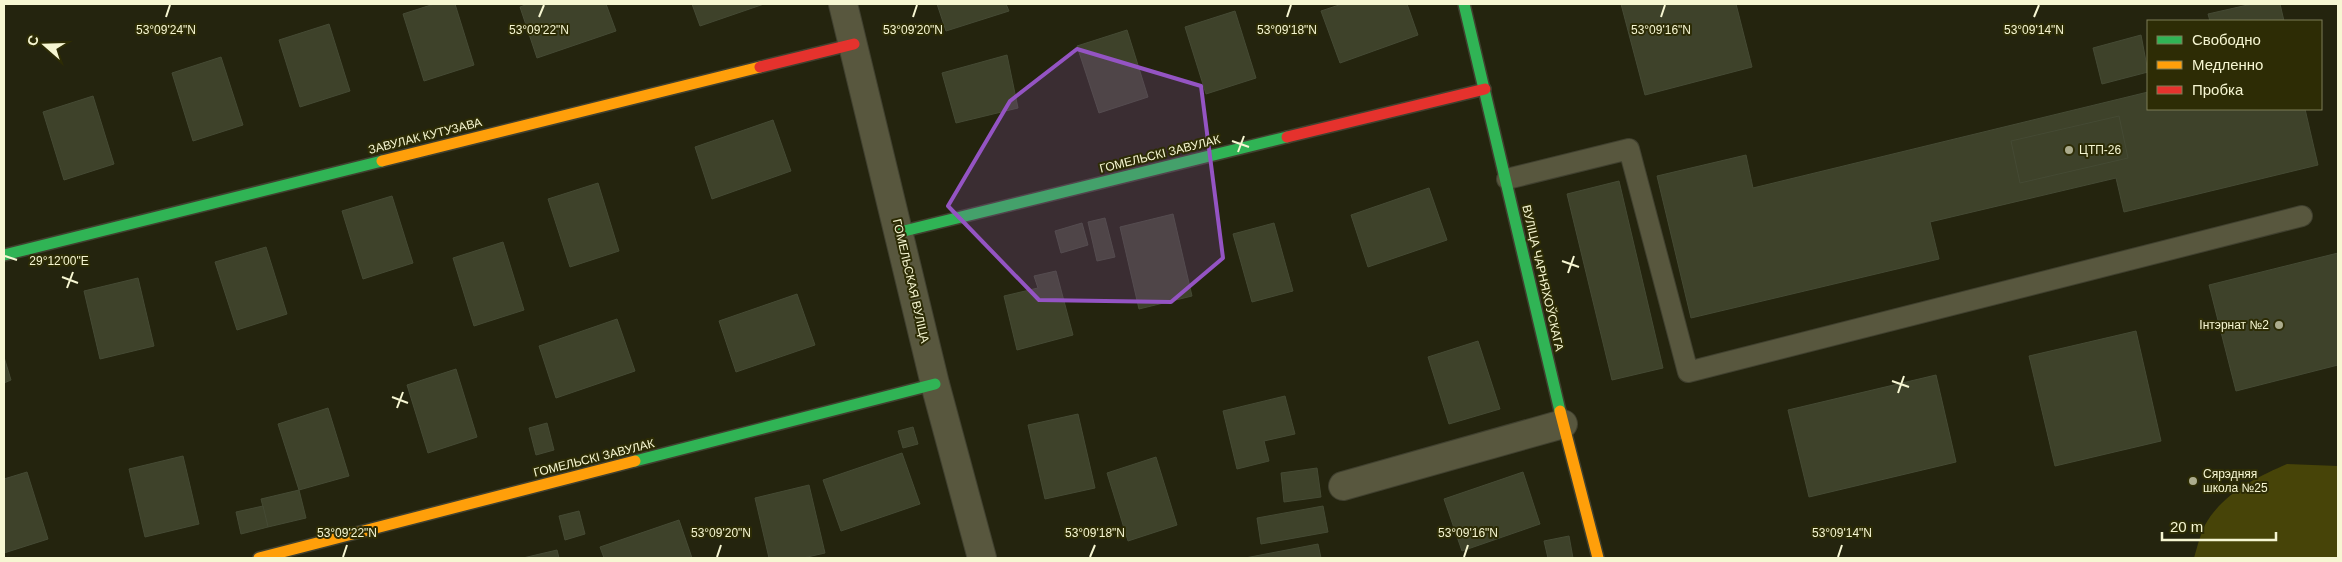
<svg xmlns="http://www.w3.org/2000/svg" width="2342" height="562" viewBox="0 0 2342 562" font-family="Arial,sans-serif">
<style>
.green{fill:#474408}
.building{fill:#3e422a;stroke:#454a34}
.lines{fill:none;stroke-linecap:round;stroke-linejoin:round}
.lane-casing{stroke:#40402f;stroke-width:22}
.street-casing{stroke:#40402f;stroke-width:30}
.fast-casing{stroke:#40402f;stroke-width:14}
.slow-casing{stroke:#40402f;stroke-width:14}
.jam-casing{stroke:#40402f;stroke-width:14}
.lane{stroke:#58573e;stroke-width:20}
.street{stroke:#58573e;stroke-width:28}
.fast{stroke:#30b455;stroke-width:11}
.slow{stroke:#ff9f0a;stroke-width:11}
.jam{stroke:#e5322d;stroke-width:11}
.marked{fill:#9454c3;fill-opacity:0.2;stroke:#9454c3;stroke-width:4;stroke-linejoin:round}
.ticks{fill:none;stroke:#f6f6d2;stroke-width:2}
.poi-dot{fill:#acac8d;stroke:#2d2c05;stroke-width:2}
.labels{text-anchor:middle;dominant-baseline:central;stroke-width:4;stroke-linejoin:round;paint-order:stroke}
.street-label{font-size:12px;fill:#f6f6d2;stroke:#2d2c05}
.poi-label{font-size:12px;fill:#f6f6d2;stroke:#2d2c05;text-anchor:start}
.ticks-label{font-size:12px;text-anchor:middle;fill:#f6f6d2;stroke:#2d2c05;stroke-width:4;stroke-linejoin:round;paint-order:stroke}
</style>
<rect width="100%" height="100%" fill="#24240e"/>
<path class="green" d="M2287,464L2338,466V558H2194C2197,548 2200,535 2205,525C2222,494 2257,477 2287,464Z"/>
<g class="building">
<path d="M434,4H455L474,65L424,81L403,14Z"/>
<path d="M528,4H606L616,31L537,58L520,7Z"/>
<path d="M692,4H764L700,26Z"/>
<path d="M937,4H1006L1009,11L946,31Z"/>
<path d="M1342,4H1407L1418,35L1340,63L1321,11Z"/>
<path d="M1621,4H1736L1752,67L1645,95Z"/>
<path d="M2252,4H2280L2284,21H2210L2208,14Z"/>
<path d="M1235,11L1256,78L1206,94L1185,27Z"/>
<path d="M329,24L350,91L300,107L279,40Z"/>
<path d="M1127,30L1148,97L1099,113L1077,46Z"/>
<path d="M2141,35L2148,72L2102,84L2093,48Z"/>
<path d="M1007,55L1018,108L956,123L942,73Z"/>
<path d="M221,57L243,125L193,141L172,73Z"/>
<path d="M2148,92V109H2305L2318,165L2124,212L2116,178L1930,222L1939,259L1691,318L1657,176L1746,155L1753,188Z"/>
<path d="M93,96L114,164L64,180L43,112Z"/>
<path d="M2119,116L2128,158L2020,183L2011,141Z"/>
<path d="M773,120L791,171L712,199L695,147Z"/>
<path d="M1619,181L1663,368L1612,380L1567,194Z"/>
<path d="M598,183L619,251L570,267L548,199Z"/>
<path d="M1429,188L1447,240L1368,267L1351,215Z"/>
<path d="M392,196L413,263L363,279L342,211Z"/>
<path d="M1173,214L1192,296L1139,309L1120,227Z"/>
<path d="M1105,218L1115,257L1097,261L1088,222Z"/>
<path d="M1082,223L1088,245L1061,253L1055,231Z"/>
<path d="M1274,223L1293,291L1252,302L1233,234Z"/>
<path d="M503,242L524,310L474,326L453,258Z"/>
<path d="M266,247L287,314L237,330L215,262Z"/>
<path d="M2338,253V365L2236,391L2209,285Z"/>
<path d="M1056,271L1073,335L1017,350L1004,296L1038,288L1034,276Z"/>
<path d="M138,278L154,346L100,359L84,291Z"/>
<path d="M797,294L815,345L736,372L719,321Z"/>
<path d="M617,319L635,371L556,398L539,346Z"/>
<path d="M2136,331L2161,441L2055,466L2029,356Z"/>
<path d="M1478,341L1500,409L1449,424L1428,357Z"/>
<path d="M4,357L11,380L4,383Z"/>
<path d="M456,369L477,437L428,453L407,385Z"/>
<path d="M1936,375L1956,462L1809,497L1788,410Z"/>
<path d="M1285,396L1295,434L1264,441L1269,461L1237,469L1223,411Z"/>
<path d="M328,408L349,476L299,490L278,424Z"/>
<path d="M1078,414L1095,488L1045,499L1028,425Z"/>
<path d="M547,423L554,450L536,455L529,428Z"/>
<path d="M913,427L918,444L903,448L898,431Z"/>
<path d="M902,453L920,504L841,531L823,480Z"/>
<path d="M183,456L199,524L145,537L129,469Z"/>
<path d="M1156,457L1177,525L1128,541L1107,473Z"/>
<path d="M1317,468L1321,497L1284,502L1281,473Z"/>
<path d="M27,472L48,539L4,553V479Z"/>
<path d="M1523,472L1540,524L1462,551L1444,499Z"/>
<path d="M809,485L825,553L803,558H769L755,498Z"/>
<path d="M299,490L306,518L268,527L261,499Z"/>
<path d="M263,506L268,527L241,534L236,512Z"/>
<path d="M1323,506L1328,532L1261,544L1257,518Z"/>
<path d="M579,511L585,534L565,540L559,516Z"/>
<path d="M679,520L692,558H604L600,547Z"/>
<path d="M1569,536L1573,558H1548L1544,541Z"/>
<path d="M1318,544L1321,558H1245Z"/>
<path d="M557,550L559,558H523Z"/>
</g>
<g class="lines">
<defs>
<path id="lane" d="M1507,179L1629,149L1688,372L2302,216"/>
<g id="street">
<path d="M843,4L935,384L982,558"/>
<path d="M1343,486L1563,424"/>
</g>
<g id="fast">
<path d="M1464,4L1560,411"/>
<path d="M900,232L1287,137"/>
<path d="M4,255L382,161"/>
<path d="M635,461L935,384"/>
</g>
<g id="slow">
<path d="M382,161L760,67"/>
<path d="M1560,411L1598,558"/>
<path d="M259,558L635,461"/>
</g>
<g id="jam">
<path d="M760,67L854,44"/>
<path d="M1287,137L1485,89"/>
</g>
</defs>
<use href="#lane" class="lane-casing"/>
<use href="#street" class="street-casing"/>
<use href="#fast" class="fast-casing"/>
<use href="#slow" class="slow-casing"/>
<use href="#jam" class="jam-casing"/>
<use href="#lane" class="lane"/>
<use href="#street" class="street"/>
<use href="#fast" class="fast"/>
<use href="#slow" class="slow"/>
<use href="#jam" class="jam"/>
</g>
<path class="marked" d="M1077,49L1201,86L1223,258L1171,302L1039,300L948,206L1010,101Z"/>
<path class="ticks" d="M166,17L170,5M539,17L544,5M913,17L917,5M1287,17L1291,5M1661,17L1665,5M2034,17L2039,5M1232,141L1249,147M1238,152L1244,136M5,256L17,260M1562,261L1579,267M1568,273L1574,256M62,277L78,283M67,288L73,272M1892,381L1909,387M1898,393L1904,376M392,397L408,403M397,408L403,392M343,557L347,545M717,557L721,545M1090,557L1095,545M1464,557L1468,545M1838,557L1842,545"/>
<g class="poi-dot">
<circle cx="2069" cy="150" r="5"/>
<circle cx="2279" cy="325" r="5"/>
<circle cx="2193" cy="481" r="5"/>
</g>
<g class="labels">
<g class="street-label">
<text transform="translate(425 136) rotate(-14)">ЗАВУЛАК КУТУЗАВА</text>
<text transform="translate(1160 154) rotate(-14)">ГОМЕЛЬСКІ ЗАВУЛАК</text>
<text transform="translate(1543 278) rotate(77)">ВУЛІЦА ЧАРНЯХОЎСКАГА</text>
<text transform="translate(911 281) rotate(77)">ГОМЕЛЬСКАЯ ВУЛІЦА</text>
<text transform="translate(594 458) rotate(-14)">ГОМЕЛЬСКІ ЗАВУЛАК</text>
</g>
<g class="poi-label">
<text x="2079" y="150">ЦТП-26</text>
<text x="2269" y="325" text-anchor="end">Інтэрнат №2</text>
<text x="2203" y="474">Сярэдняя<tspan x="2203" dy="14">школа №25</tspan></text>
</g>
</g>
<g class="ticks-label">
<text x="166" y="34">53°09'24"N</text>
<text x="539" y="34">53°09'22"N</text>
<text x="913" y="34">53°09'20"N</text>
<text x="1287" y="34">53°09'18"N</text>
<text x="1661" y="34">53°09'16"N</text>
<text x="2034" y="34">53°09'14"N</text>
<text x="59" y="265">29°12'00"E</text>
<text x="347" y="537">53°09'22"N</text>
<text x="721" y="537">53°09'20"N</text>
<text x="1095" y="537">53°09'18"N</text>
<text x="1468" y="537">53°09'16"N</text>
<text x="1842" y="537">53°09'14"N</text>
</g>
<rect width="2342" height="562" fill="none" stroke="#f6f6d2" stroke-width="10"/>
<rect x="2147" y="20" width="175" height="90" fill="#2d2c05" stroke="#7d7d57"/>
<rect x="2157" y="36" width="25" height="8" fill="#30b455" stroke="#7d7d57"/>
<text x="2192" y="45" font-size="15" fill="#f6f6d2">Свободно</text>
<rect x="2157" y="61" width="25" height="8" fill="#ff9f0a" stroke="#7d7d57"/>
<text x="2192" y="70" font-size="15" fill="#f6f6d2">Медленно</text>
<rect x="2157" y="86" width="25" height="8" fill="#e5322d" stroke="#7d7d57"/>
<text x="2192" y="95" font-size="15" fill="#f6f6d2">Пробка</text>
<g transform="translate(45 45) rotate(290)" stroke="#2d2c05" stroke-width="4" paint-order="stroke">
<path d="M0-4L9 19L0 12L-9 19Z" fill="#f6f6d2"/>
<text y="-8" font-size="14" font-weight="bold" text-anchor="middle" fill="#f6f6d2">С</text>
</g>
<path d="M2162 532v8h114v-8" fill="none" stroke="#f6f6d2" stroke-width="2.5"/>
<text x="2170" y="532" font-size="15" fill="#f6f6d2" stroke="#2d2c05" stroke-width="4" paint-order="stroke">20 m</text>
</svg>
